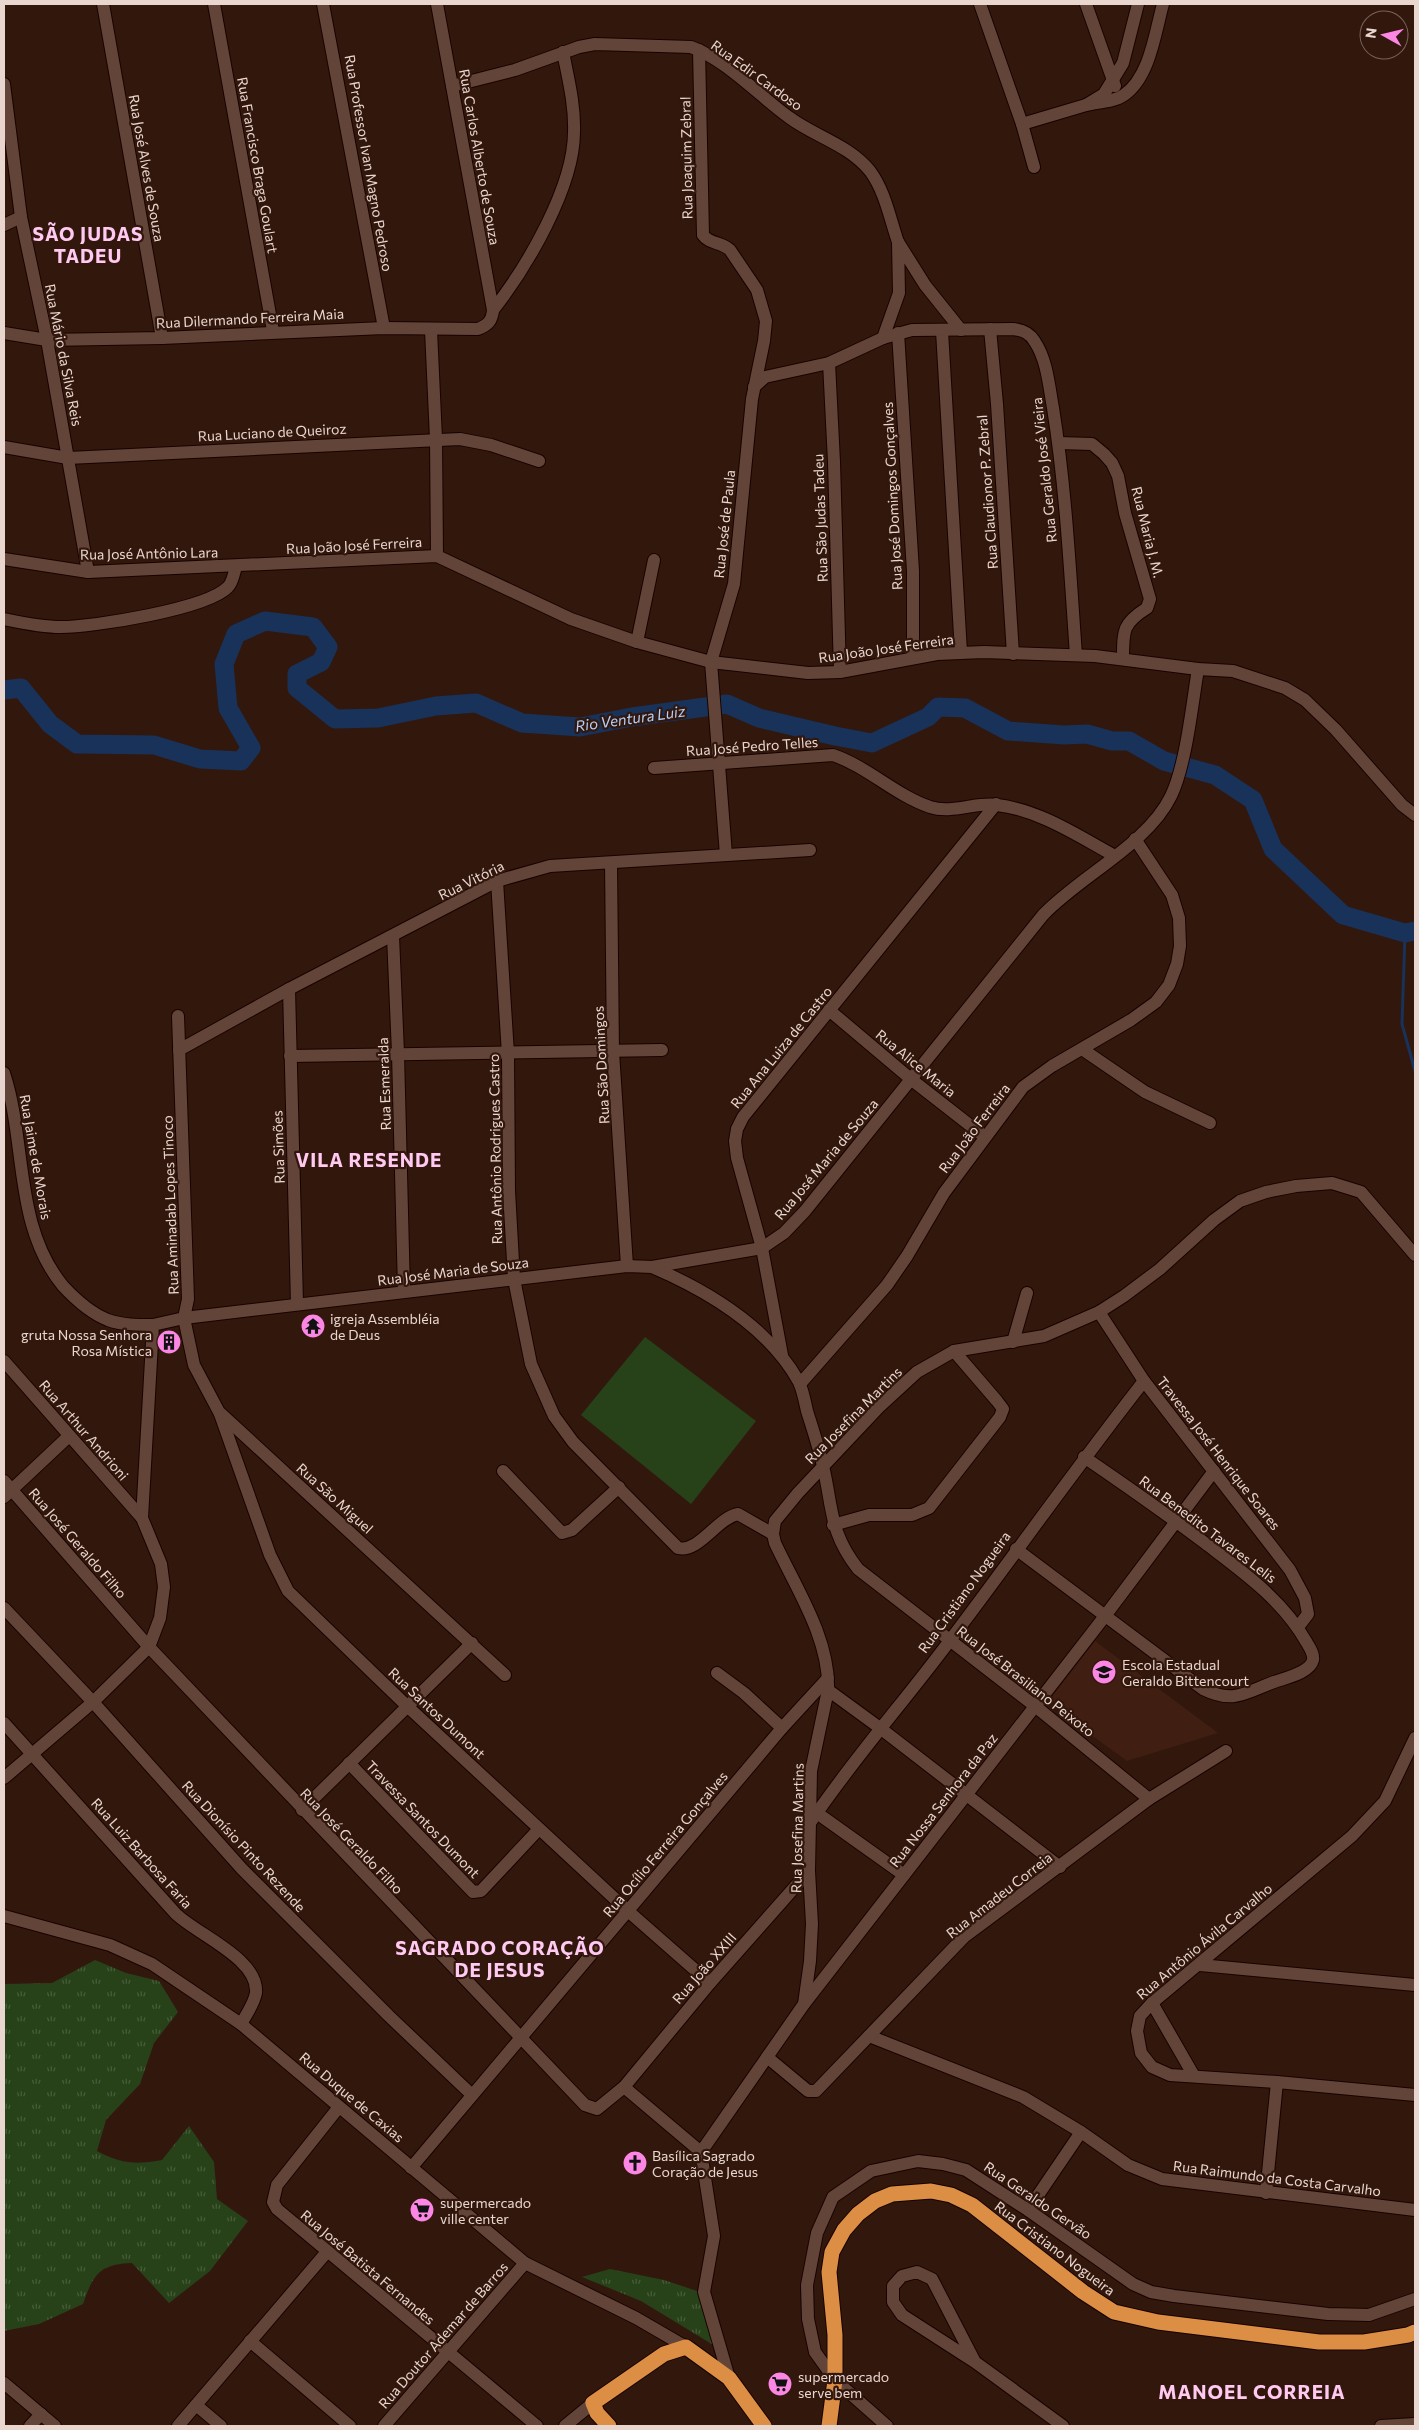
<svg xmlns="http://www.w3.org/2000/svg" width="1419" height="2430" viewBox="0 0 1419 2430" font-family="Commissioner,sans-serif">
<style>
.built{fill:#401e12}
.grass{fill:url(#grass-tufts)}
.pitch{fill:#274219}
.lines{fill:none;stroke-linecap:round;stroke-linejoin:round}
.stream{stroke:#18325a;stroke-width:3}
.river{stroke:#18325a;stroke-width:19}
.minor-casing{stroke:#180300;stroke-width:14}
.highway-casing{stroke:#180300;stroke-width:17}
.minor{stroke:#634438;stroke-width:12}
.highway{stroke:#dc8e45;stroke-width:15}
.labels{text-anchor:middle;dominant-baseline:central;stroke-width:4.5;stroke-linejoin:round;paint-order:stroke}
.street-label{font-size:14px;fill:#e9d6cf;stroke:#32170d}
.poi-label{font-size:14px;fill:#e9d6cf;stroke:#32170d;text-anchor:start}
.water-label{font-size:15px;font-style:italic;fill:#b4cff8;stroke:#32170d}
.district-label{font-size:19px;font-weight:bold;letter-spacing:1px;fill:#ffc9f1;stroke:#32170d}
</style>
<defs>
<pattern id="grass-tufts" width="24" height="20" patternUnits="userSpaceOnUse" patternTransform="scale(1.25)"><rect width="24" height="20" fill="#274219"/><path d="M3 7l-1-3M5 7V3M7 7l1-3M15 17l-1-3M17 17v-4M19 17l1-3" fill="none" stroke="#465d39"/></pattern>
</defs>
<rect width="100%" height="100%" fill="#32170d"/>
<path class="built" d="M1095,1641L1218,1733L1127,1761L1047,1703Z"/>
<g class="grass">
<path d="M95,1960L126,1973L159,1981L178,2012L154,2043L140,2084L106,2120L97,2151C122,2164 135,2165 162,2160L189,2126L214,2162L217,2199L248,2221L210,2271L169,2303L132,2263C99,2264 93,2275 83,2304L39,2324L4,2331V1984L52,1983Z"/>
<path d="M610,2269L664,2280L700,2292L715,2346L641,2301L582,2277Z"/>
</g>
<path class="pitch" d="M645,1337L756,1421L691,1504L581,1415Z"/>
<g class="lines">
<path class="stream" d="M1405,933L1402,1024L1415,1071"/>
<path class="river" d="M4,690L21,688L50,724L77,744L154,745L200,759L241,761L251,748L228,708L224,664L236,634L265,621L313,627L328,647L321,662L297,674V688L335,719L378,718L436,706L476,703L522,723L580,727L632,717L727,704L759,718L835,736L872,743L928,717L938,707L965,708L1008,731L1064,735L1087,734L1112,741H1129L1164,761L1215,775L1253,800L1273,849L1343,915L1405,933L1415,931"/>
<defs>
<g id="minor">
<path d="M103,4L162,338"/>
<path d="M214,4L273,331"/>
<path d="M323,4L384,328"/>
<path d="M980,4L1022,124L1034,167"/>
<path d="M1086,4L1115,86"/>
<path d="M1138,4L1123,63L1104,94L1086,105C1098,102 1114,102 1124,95C1150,77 1155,33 1163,4"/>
<path d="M699,50L703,235C709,244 722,242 730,250L757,290L766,321L764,341L752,399L734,584L711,662L726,855"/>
<path d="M4,84L21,217L47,340L88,572"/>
<path d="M452,86L515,70L579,47L595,44L691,47C727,60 759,96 790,118C816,137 849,145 870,171C885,191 890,219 898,242"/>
<path d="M1022,124L1086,105"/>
<path d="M4,225L21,217"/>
<path d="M493,310C527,267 574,187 574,132C575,105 568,78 563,52"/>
<path d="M990,329L997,404L1013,654"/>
<path d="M431,330L436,439L437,556"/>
<path d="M942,331L961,652"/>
<path d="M4,333L47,340L162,338L384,328L478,329C488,325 492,321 493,310L437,4"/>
<path d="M898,333L913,571V658"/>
<path d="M883,338L899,293L898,242L925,285L961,330"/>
<path d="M829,363L834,462L840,672"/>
<path d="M754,387L765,377L829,363L883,338L912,330L1013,329C1023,330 1030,333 1035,342C1047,360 1049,386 1053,408C1066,489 1070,572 1076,655"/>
<path d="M1059,443L1092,444L1104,454L1112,463L1118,476L1125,513L1150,599L1147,608C1123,623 1123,630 1123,658"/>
<path d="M4,447L68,458L460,439L491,445L539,461"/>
<path d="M4,559L88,572L437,556L571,619L637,642L711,662L808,673L840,672L937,654L984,652L1095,656L1198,669L1233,671L1285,688L1305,700L1336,730L1402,805L1415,815"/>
<path d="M4,619C23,623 41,627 61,627C93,627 207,609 228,587C233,582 234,573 236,566"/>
<path d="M637,642L654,560"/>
<path d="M654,768L833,755C868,767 895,795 930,807C952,814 975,802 997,805C1040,810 1078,836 1115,856"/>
<path d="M611,863L613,1052L627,1266"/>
<path d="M497,881L508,1054L509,1191L514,1279L531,1364L554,1416L573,1442L678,1548C699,1553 717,1518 738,1514L773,1534"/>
<path d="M393,936L398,1053L404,1291"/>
<path d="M289,989L297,1304"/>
<path d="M829,1010L912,1080L985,1137"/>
<path d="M1082,1049L1145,1092L1210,1123"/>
<path d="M179,1050L289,989L497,881L550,866L810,850"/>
<path d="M290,1056L662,1050"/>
<path d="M4,1073C27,1143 13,1225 63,1286C76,1300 90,1313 108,1320C122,1325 138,1325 153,1325"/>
<path d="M652,1267C708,1291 769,1328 799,1382C803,1391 805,1402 807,1411C813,1430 819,1448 823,1466C833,1508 829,1532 858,1569L1035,1706L1149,1799"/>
<path d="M1099,1312L1144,1381L1290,1570L1305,1598L1308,1614L1298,1627"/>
<path d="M1013,1342L1027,1293"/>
<path d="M782,1355L762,1248L737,1158L735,1141L737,1129L743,1117L996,804"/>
<path d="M4,1361L142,1518"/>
<path d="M800,1384L887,1285L907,1256L944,1193L1023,1087L1052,1066L1131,1020L1156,1002L1169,985L1177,964L1180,946L1179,918L1172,895L1135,839"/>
<path d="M220,1414L270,1555L288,1591L407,1706L628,1911L710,1983"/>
<path d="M503,1471L562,1533L572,1530L619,1487"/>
<path d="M4,1481L149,1647L585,2105L597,2109L624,2087L701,2152"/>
<path d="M4,1497L69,1436"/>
<path d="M833,1525L869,1515H912L929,1508L1000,1417L1003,1409L997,1401L954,1351"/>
<path d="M1016,1549L1203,1689C1234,1704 1244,1693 1274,1682C1285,1678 1310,1673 1313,1660C1314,1654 1310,1648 1307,1643C1283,1600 1243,1572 1205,1543C1165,1513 1125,1485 1084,1457"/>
<path d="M4,1608L93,1702L242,1869L389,2016L472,2095"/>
<path d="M717,1673L744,1693L782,1728"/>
<path d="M505,1675L219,1412L194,1365L184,1318L627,1266L652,1267L762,1248L784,1233L805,1211L1043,915C1080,876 1148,844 1171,796C1186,765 1192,705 1198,669"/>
<path d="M828,1690L880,1728L1060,1867"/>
<path d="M4,1723L176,1914C198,1935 259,1959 256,1993C254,2004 246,2015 241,2024"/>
<path d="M1415,1738L1385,1801L1352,1836L1152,2003L1140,2016L1137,2031L1141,2053L1152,2067L1170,2075L1277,2082L1415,2095"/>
<path d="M349,1763L473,1892L481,1891L539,1829"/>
<path d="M4,1778L93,1702L149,1647L160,1618L164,1587L161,1564L142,1518L153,1325L184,1318L188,1299L178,1016"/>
<path d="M302,1810L472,1643"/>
<path d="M817,1813L904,1875"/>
<path d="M810,1823C853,1759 905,1701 951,1639C1016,1553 1078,1465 1144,1381"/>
<path d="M4,1916L110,1945L152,1964L241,2024L525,2263L636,2318L686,2347"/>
<path d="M1200,1965L1415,1985"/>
<path d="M1152,2003L1194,2076"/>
<path d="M804,2004L810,1961L812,1924L809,1871L811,1771L828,1690C830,1639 796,1588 775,1543L773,1534L775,1521L798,1493L880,1406L917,1372L954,1351L1044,1336L1099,1312L1124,1296L1160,1269L1214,1220L1240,1201L1266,1192L1296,1186L1332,1183L1361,1192L1415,1255"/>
<path d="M869,2036L1023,2097L1081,2132L1128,2165L1162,2179L1415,2210"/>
<path d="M767,2057L808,2091H816L964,1937L1149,1799L1226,1751"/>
<path d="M624,2087L710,1983L809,1871"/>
<path d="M339,2107L277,2185L273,2202L277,2209L537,2426"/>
<path d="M701,2152L804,2004L1105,1616L1214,1471"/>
<path d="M701,2152L714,2236L704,2292L729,2378"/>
<path d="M411,2168L782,1728L828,1678"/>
<path d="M1266,2193L1277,2082"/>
<path d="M1028,2210L1081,2132"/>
<path d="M250,2341L350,2426"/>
<path d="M975,2362L932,2279L917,2272L902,2276L893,2286V2302L902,2315L975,2362L1063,2426"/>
<path d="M4,2383L55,2426"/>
<path d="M196,2405L221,2426"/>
<path d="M30,2426L41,2414"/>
<path d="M178,2426L326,2253"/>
<path d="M384,2426L525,2263"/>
<path d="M565,2426L593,2403"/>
<path d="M887,2426L835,2380L815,2352L808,2319L807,2285L817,2233L833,2197L871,2171L918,2161L943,2164L966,2170L1028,2210L1133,2284L1151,2292L1174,2296L1328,2314L1369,2315L1415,2299"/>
<path d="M1381,2426L1415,2424"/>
</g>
<g id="highway">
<path d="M609,2426L597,2413L593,2403L664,2354L686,2347L729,2378L764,2426"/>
<path d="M829,2426L835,2380V2335L829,2272L832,2252L844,2230L858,2214L875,2201L892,2194L931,2191L951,2195L972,2205L1083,2292L1114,2312L1158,2322L1319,2342H1364L1408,2335L1415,2332"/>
</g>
</defs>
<use href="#minor" class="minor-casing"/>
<use href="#highway" class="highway-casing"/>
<use href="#minor" class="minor"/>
<use href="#highway" class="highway"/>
</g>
<defs>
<symbol id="temple-disc" viewBox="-11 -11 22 22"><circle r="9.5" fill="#fc86e3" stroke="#32170d"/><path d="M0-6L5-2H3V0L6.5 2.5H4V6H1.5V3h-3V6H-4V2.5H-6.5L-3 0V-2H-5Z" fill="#111"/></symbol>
<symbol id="building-disc" viewBox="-11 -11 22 22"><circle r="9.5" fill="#fc86e3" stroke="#32170d"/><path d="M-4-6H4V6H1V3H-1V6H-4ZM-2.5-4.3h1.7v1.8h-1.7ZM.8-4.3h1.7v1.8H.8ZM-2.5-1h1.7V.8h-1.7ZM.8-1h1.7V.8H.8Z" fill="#111"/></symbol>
<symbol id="school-disc" viewBox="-11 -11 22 22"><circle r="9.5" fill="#fc86e3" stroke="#32170d"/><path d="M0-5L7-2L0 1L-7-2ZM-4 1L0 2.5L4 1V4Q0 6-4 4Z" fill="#111"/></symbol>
<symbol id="church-disc" viewBox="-11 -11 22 22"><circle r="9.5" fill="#fc86e3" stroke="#32170d"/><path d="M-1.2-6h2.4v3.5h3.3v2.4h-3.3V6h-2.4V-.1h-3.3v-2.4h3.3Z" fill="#111"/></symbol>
<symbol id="supermarket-disc" viewBox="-11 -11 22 22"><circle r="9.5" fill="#fc86e3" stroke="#32170d"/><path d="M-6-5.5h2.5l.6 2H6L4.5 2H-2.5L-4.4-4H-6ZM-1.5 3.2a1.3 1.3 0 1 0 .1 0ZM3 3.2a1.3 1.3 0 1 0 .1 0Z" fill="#111"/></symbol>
</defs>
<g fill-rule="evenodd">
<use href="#temple-disc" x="299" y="1312" width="28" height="28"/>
<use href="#building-disc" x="155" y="1328" width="28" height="28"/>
<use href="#school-disc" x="1090" y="1658" width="28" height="28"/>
<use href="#church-disc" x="621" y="2149" width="28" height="28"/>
<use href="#supermarket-disc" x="408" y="2196" width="28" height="28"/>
<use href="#supermarket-disc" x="766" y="2370" width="28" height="28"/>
</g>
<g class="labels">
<g class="street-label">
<text transform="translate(757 75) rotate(36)">Rua Edir Cardoso</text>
<text transform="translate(480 157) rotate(80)">Rua Carlos Alberto de Souza</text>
<text transform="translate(686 158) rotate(-91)">Rua Joaquim Zebral</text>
<text transform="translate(369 163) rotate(80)">Rua Professor Ivan Magno Pedroso</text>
<text transform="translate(258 165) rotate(80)">Rua Francisco Braga Goulart</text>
<text transform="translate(147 168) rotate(80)">Rua José Alves de Souza</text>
<text transform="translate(250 318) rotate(-3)">Rua Dilermando Ferreira Maia</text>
<text transform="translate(64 355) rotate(79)">Rua Mário da Silva Reis</text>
<text transform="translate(272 432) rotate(-3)">Rua Luciano de Queiroz</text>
<text transform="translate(1044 470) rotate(-96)">Rua Geraldo José Vieira</text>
<text transform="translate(987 492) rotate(-94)">Rua Claudionor P. Zebral</text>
<text transform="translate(892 496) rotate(-93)">Rua José Domingos Gonçalves</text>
<text transform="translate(820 518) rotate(-92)">Rua São Judas Tadeu</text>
<text transform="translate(724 524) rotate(-84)">Rua José de Paula</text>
<text transform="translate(1148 532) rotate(76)">Rua Maria J. M.</text>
<text transform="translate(354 545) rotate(-3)">Rua João José Ferreira</text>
<text transform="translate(149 553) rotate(-1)">Rua José Antônio Lara</text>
<text transform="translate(886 648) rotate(-8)">Rua João José Ferreira</text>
<text transform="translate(752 746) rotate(-4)">Rua José Pedro Telles</text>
<text transform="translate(471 880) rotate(-26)">Rua Vitória</text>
<text transform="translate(781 1047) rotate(-51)">Rua Ana Luiza de Castro</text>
<text transform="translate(916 1063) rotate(39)">Rua Alice Maria</text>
<text transform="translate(601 1065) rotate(-93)">Rua São Domingos</text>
<text transform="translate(384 1084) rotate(-92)">Rua Esmeralda</text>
<text transform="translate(974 1128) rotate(-53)">Rua João Ferreira</text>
<text transform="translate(278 1147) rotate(-92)">Rua Simões</text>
<text transform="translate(495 1149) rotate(-91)">Rua Antônio Rodrigues Castro</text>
<text transform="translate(36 1157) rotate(80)">Rua Jaime de Morais</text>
<text transform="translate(826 1159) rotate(-50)">Rua José Maria de Souza</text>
<text transform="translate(170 1205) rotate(-92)">Rua Aminadab Lopes Tinoco</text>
<text transform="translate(453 1271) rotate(-7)">Rua José Maria de Souza</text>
<text transform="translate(853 1415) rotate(-45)">Rua Josefina Martins</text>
<text transform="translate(84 1430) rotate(49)">Rua Arthur Andrioni</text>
<text transform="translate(1219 1453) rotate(52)">Travessa José Henrique Soares</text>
<text transform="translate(335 1498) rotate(42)">Rua São Miguel</text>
<text transform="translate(1208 1529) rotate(37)">Rua Benedito Tavares Lelis</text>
<text transform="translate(78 1543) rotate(49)">Rua José Geraldo Filho</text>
<text transform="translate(964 1592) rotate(-54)">Rua Cristiano Nogueira</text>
<text transform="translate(1026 1681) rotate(38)">Rua José Brasiliano Peixoto</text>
<text transform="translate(437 1713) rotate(43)">Rua Santos Dumont</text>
<text transform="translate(943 1800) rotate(-52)">Rua Nossa Senhora da Paz</text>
<text transform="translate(423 1819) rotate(46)">Travessa Santos Dumont</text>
<text transform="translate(797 1828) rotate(-89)">Rua Josefina Martins</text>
<text transform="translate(352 1841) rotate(46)">Rua José Geraldo Filho</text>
<text transform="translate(665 1844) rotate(-50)">Rua Ocílio Ferreira Gonçalves</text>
<text transform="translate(244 1846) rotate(47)">Rua Dionísio Pinto Rezende</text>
<text transform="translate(142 1853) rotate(48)">Rua Luiz Barbosa Faria</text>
<text transform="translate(999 1895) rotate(-38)">Rua Amadeu Correia</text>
<text transform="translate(1204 1941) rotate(-40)">Rua Antônio Ávila Carvalho</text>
<text transform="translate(704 1968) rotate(-49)">Rua João XXIII</text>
<text transform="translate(352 2097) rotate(40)">Rua Duque de Caxias</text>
<text transform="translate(1277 2178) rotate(7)">Rua Raimundo da Costa Carvalho</text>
<text transform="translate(1038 2200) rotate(34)">Rua Geraldo Gervão</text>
<text transform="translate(1055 2248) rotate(37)">Rua Cristiano Nogueira</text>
<text transform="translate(368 2267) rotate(40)">Rua José Batista Fernandes</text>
<text transform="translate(443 2335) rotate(-49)">Rua Doutor Ademar de Barros</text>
</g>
<g class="poi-label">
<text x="330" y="1318">igreja Assembléia<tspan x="330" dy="16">de Deus</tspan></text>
<text x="152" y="1334" text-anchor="end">gruta Nossa Senhora<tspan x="152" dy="16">Rosa Mística</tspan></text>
<text x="1122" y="1664">Escola Estadual<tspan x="1122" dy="16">Geraldo Bittencourt</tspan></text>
<text x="652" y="2155">Basílica Sagrado<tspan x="652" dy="16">Coração de Jesus</tspan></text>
<text x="440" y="2202">supermercado<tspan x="440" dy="16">ville center</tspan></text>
<text x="798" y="2376">supermercado<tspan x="798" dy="16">serve bem</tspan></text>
</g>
<g class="water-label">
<text transform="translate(630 718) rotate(-8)">Rio Ventura Luiz</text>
</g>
<g class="district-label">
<text x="88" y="233">SÃO JUDAS<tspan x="88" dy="22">TADEU</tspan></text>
<text x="369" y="1159">VILA RESENDE</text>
<text x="500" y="1947">SAGRADO CORAÇÃO<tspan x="500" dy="22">DE JESUS</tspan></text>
<text x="1252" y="2391">MANOEL CORREIA</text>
</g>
</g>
<rect width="1419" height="2430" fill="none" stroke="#e9d6cf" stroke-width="10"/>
<g transform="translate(1384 35) rotate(278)"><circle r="24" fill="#32170d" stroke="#7b635b"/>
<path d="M0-4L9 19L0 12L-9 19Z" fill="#fc86e3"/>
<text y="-8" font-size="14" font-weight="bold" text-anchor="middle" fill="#e9d6cf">N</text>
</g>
</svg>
